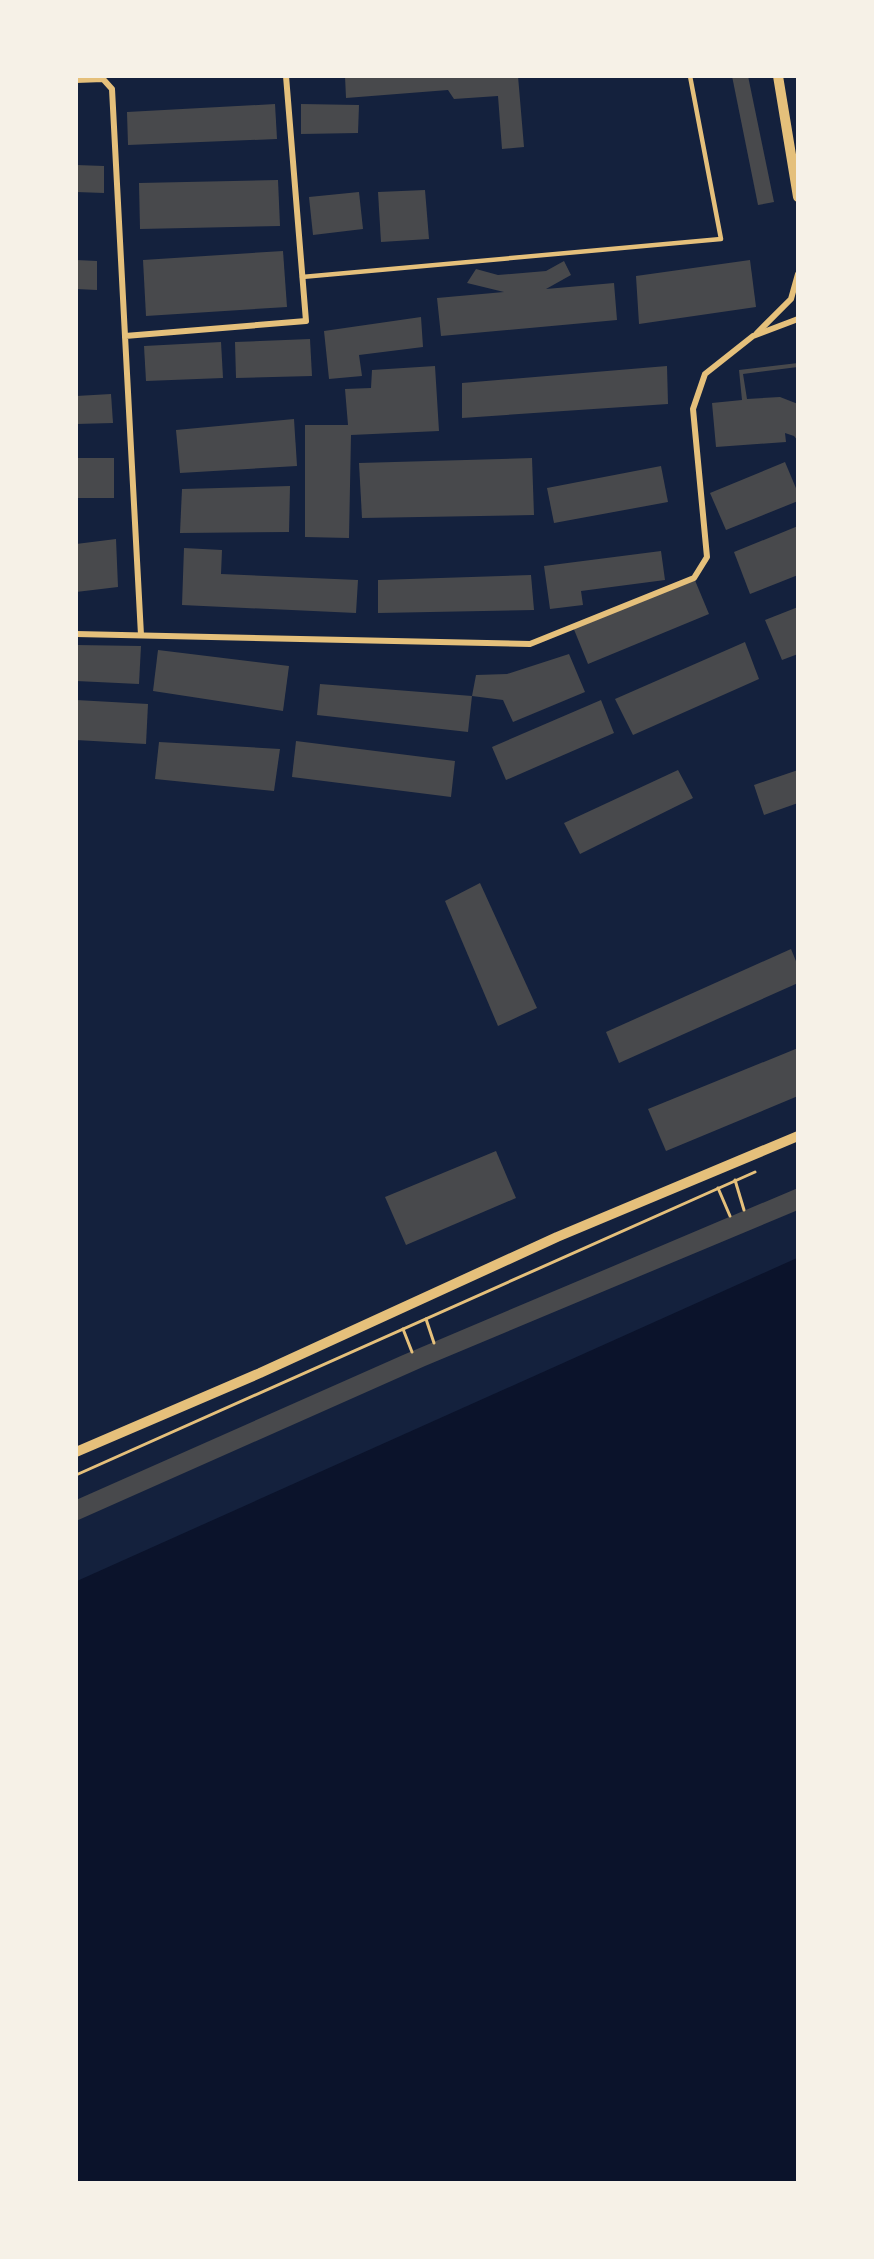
<svg xmlns="http://www.w3.org/2000/svg" width="874" height="2259" viewBox="0 0 874 2259" font-family="'Exo 2',sans-serif">
<style>
.water{fill:#0b132b}
.building{fill:#48494c}
.lines{fill:none;stroke-linecap:round;stroke-linejoin:round}
.path{stroke:#e5c07b;stroke-width:3}
.service{stroke:#e5c07b;stroke-width:4.5}
.minor{stroke:#e5c07b;stroke-width:6}
.tertiary{stroke:#e5c07b;stroke-width:10}
</style>
<rect width="100%" height="100%" fill="#14213d"/>
<path class="water" d="M797,1258V2182H77V1581Z"/>
<g class="building">
<path d="M345,76H518L524,147L502,149L498,96L454,99L448,90L346,98Z"/>
<path d="M732,76H748L774,202L758,205Z"/>
<path d="M275,104L277,139L128,145L127,112Z"/>
<path d="M301,104L359,105L358,133L301,134Z"/>
<path d="M76,165L104,166V193L76,192Z"/>
<path d="M278,180L280,226L140,229L139,183Z"/>
<path d="M425,190L429,239L381,242L378,192Z"/>
<path d="M359,192L363,229L313,235L309,197Z"/>
<path d="M283,251L287,307L146,316L143,260Z"/>
<path d="M76,260L97,261V290L76,289Z"/>
<path d="M750,260L756,307L639,324L636,276Z"/>
<path d="M564,261L571,275L546,289L614,283L617,320L441,336L437,298L504,292L467,283L476,269L498,275L546,271Z"/>
<path d="M421,317L423,347L359,355L362,376L329,379L324,331Z"/>
<path d="M310,339L312,376L236,378L235,342Z"/>
<path d="M221,342L223,378L146,381L144,346Z"/>
<path d="M798,363V367L743,374L747,399L780,397L798,404V441L794,436L785,433L786,442L716,447L712,403L742,400L739,370Z"/>
<path d="M435,366L439,431L351,435L349,538L305,537V425H348L345,389L371,388L372,370Z"/>
<path d="M667,366L668,404L462,418V383Z"/>
<path d="M111,394L113,423L76,424V396Z"/>
<path d="M294,419L297,466L180,473L176,430Z"/>
<rect x="76" y="458" width="38" height="40"/>
<path d="M532,458L534,515L362,518L359,463Z"/>
<path d="M785,462L798,493V501L726,530L710,493Z"/>
<path d="M661,466L668,502L554,523L547,488Z"/>
<path d="M290,486L289,532L180,533L182,489Z"/>
<path d="M798,526V575L750,594L734,552Z"/>
<path d="M116,539L118,587L76,592V544Z"/>
<path d="M184,548L222,550L221,574L358,580L356,613L182,605Z"/>
<path d="M661,551L665,580L581,591L583,605L550,609L544,566Z"/>
<path d="M531,575L534,610L378,613V580Z"/>
<path d="M694,578L709,614L588,664L573,627Z"/>
<path d="M798,607V654L782,660L765,620Z"/>
<path d="M745,642L759,679L633,735L615,699Z"/>
<path d="M76,645L141,646L139,684L76,681Z"/>
<path d="M158,650L289,666L283,711L153,691Z"/>
<path d="M569,654L585,692L513,722L503,700L472,696L476,675L507,674Z"/>
<path d="M320,684L472,696L468,732L317,715Z"/>
<path d="M76,700L148,704L146,744L76,740Z"/>
<path d="M601,700L614,733L506,780L492,747Z"/>
<path d="M296,741L455,761L451,797L292,777Z"/>
<path d="M159,742L280,749L274,791L155,779Z"/>
<path d="M678,770L693,798L580,854L564,823Z"/>
<path d="M798,770V803L764,815L754,785Z"/>
<path d="M480,883L537,1008L498,1026L445,901Z"/>
<path d="M791,949L798,966V983L619,1063L606,1032Z"/>
<path d="M798,1048V1096L666,1151L648,1109Z"/>
<path d="M496,1151L516,1198L406,1245L385,1197Z"/>
<path d="M798,1188V1210L425,1366L76,1521V1500L403,1355Z"/>
</g>
<g class="lines">
<g class="path">
<path d="M735,1180L744,1210"/>
<path d="M718,1188L730,1216"/>
<path d="M426,1319L434,1343"/>
<path d="M403,1329L412,1352"/>
<path d="M76,1475L755,1172"/>
</g>
<path class="service" d="M302,277L721,239L690,76"/>
<g class="minor">
<path d="M76,80L103,79L112,89L125,336"/>
<path d="M757,333L791,299L798,274"/>
<path d="M76,634L530,644L694,578L707,557L693,409L705,374L753,336L798,319"/>
<path d="M141,635L125,336L306,321L286,76"/>
</g>
<g class="tertiary">
<path d="M778,76L798,197"/>
<path d="M76,1452L260,1373L557,1237L798,1136"/>
</g>
</g>
<rect width="874" height="2259" fill="none" stroke="#f6f1e7" stroke-width="156"/>
</svg>
